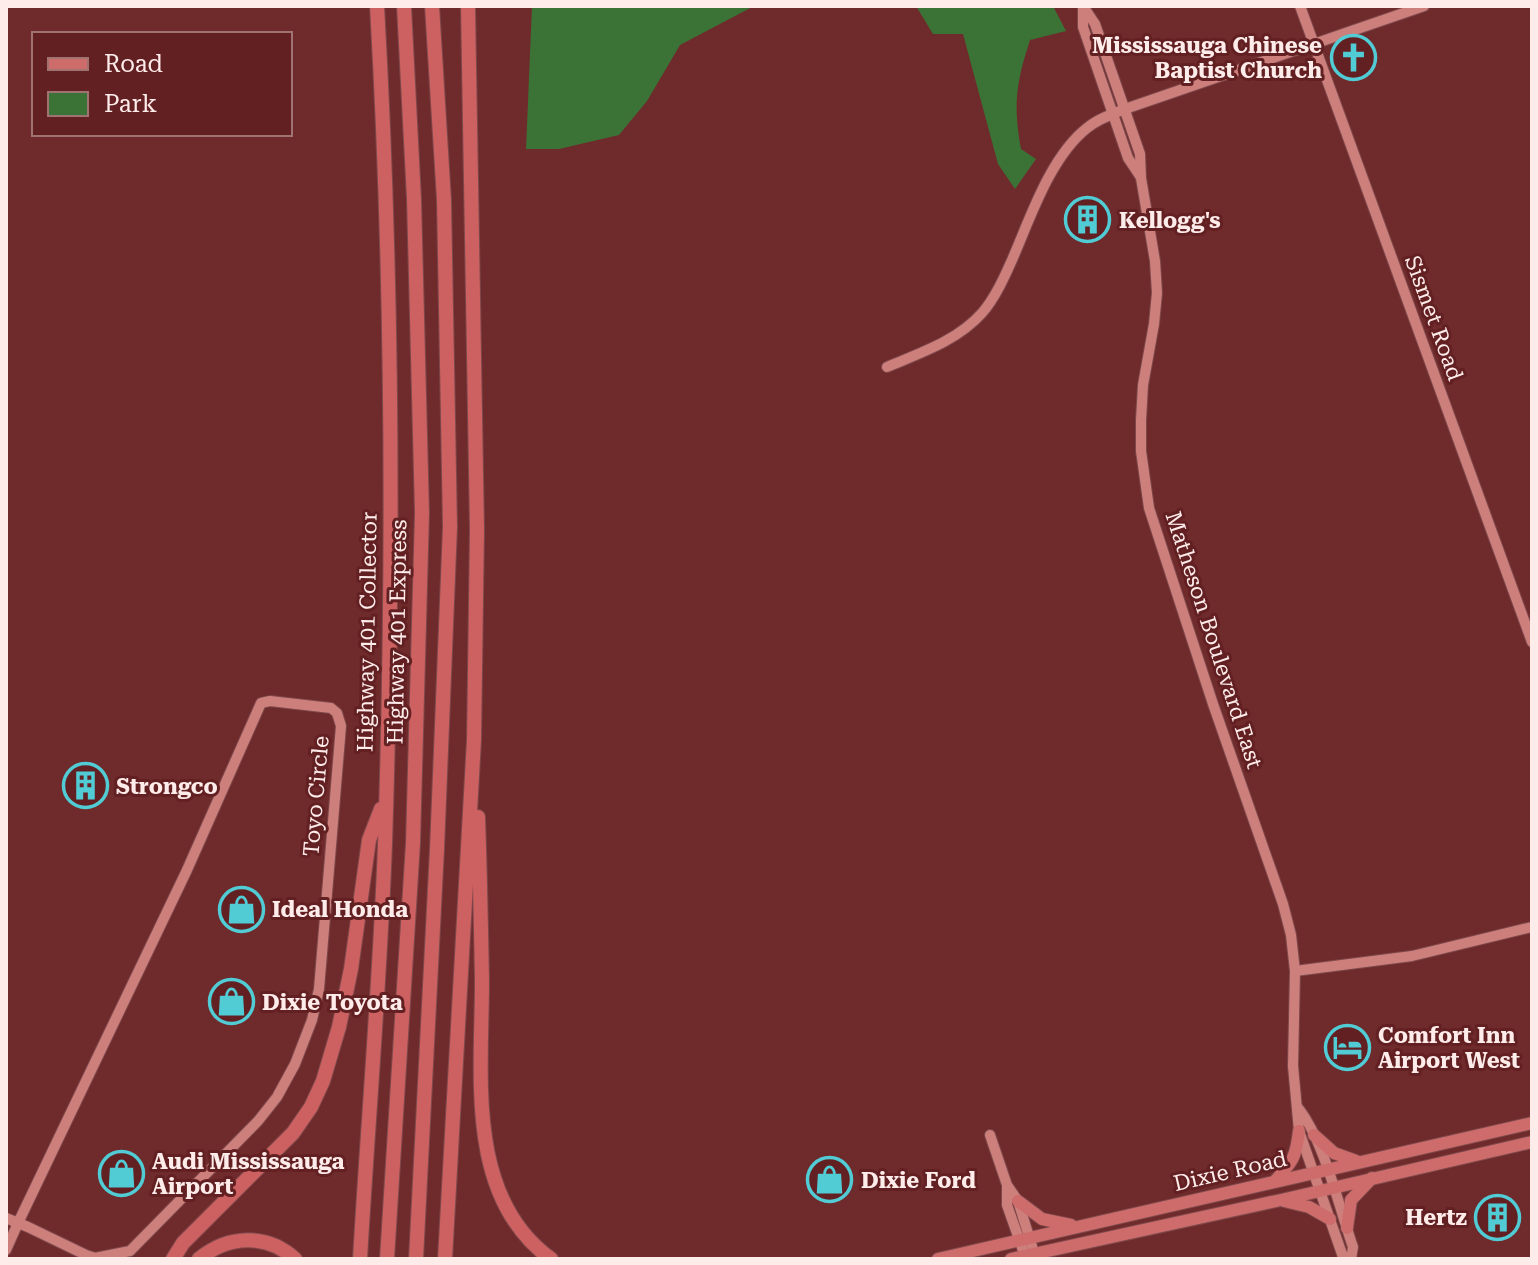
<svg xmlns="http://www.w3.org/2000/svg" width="1538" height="1265" viewBox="0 0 1538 1265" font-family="'Roboto Serif',serif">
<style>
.green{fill:#3a7335}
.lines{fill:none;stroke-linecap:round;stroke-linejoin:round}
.minor-casing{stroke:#7e484b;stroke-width:12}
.major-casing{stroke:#7e484b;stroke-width:14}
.highway-casing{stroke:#7e484b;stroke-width:16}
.minor{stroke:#cd7f7c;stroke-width:10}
.major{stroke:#cd6c6b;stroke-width:12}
.highway{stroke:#cd6060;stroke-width:14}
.labels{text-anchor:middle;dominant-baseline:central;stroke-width:6;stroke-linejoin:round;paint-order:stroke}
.poi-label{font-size:22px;font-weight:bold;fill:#feeceb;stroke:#632022;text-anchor:start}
.street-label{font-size:22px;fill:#feeceb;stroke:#632022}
</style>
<rect width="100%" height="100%" fill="#6f2b2c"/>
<g class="green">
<path d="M532,6H754L680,45L647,101L619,135L559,149H526Z"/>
<path d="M916,6H1053L1066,31L1030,40C1016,83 1013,105 1021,149L1036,159L1015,189L998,164L963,34H933Z"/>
</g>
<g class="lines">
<defs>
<g id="minor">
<path d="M1083,6L1095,24L1140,154L1141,178L1155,261L1157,293L1154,324L1143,385L1141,420V451L1149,508L1213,704L1283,904L1291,935L1295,971L1293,1066L1299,1131L1342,1254L1347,1259"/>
<path d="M1300,6L1532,642"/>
<path d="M1083,7V27L1128,158L1140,176"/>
<path d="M887,367C920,353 957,341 982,313C995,298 1004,278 1012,260C1030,219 1050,157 1087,128C1098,119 1112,114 1125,109L1424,6"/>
<path d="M1295,971L1412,956L1532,927"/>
<path d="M1299,1109C1324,1141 1339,1207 1353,1247L1351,1259"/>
<path d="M990,1135L1007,1185L1018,1201L1036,1259"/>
<path d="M1007,1187V1205L1026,1259"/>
<path d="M6,1218L28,1227L86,1255L95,1258L130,1251L258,1121L277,1097L295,1064L312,1020L319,989L341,726L337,713L331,708L270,701L261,703L187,870L18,1223L6,1250"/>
</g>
<g id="major">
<path d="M1314,1135L1334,1153L1356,1161"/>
<path d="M1276,1180C1293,1161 1296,1157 1299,1131"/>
<path d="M1018,1201L1042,1219L1071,1225"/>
<path d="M1284,1201L1309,1207L1330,1219"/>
<path d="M1347,1228L1351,1200L1372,1178"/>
<path d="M938,1259L1532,1123"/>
<path d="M1011,1259L1281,1200L1532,1142"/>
</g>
<g id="highway">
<path d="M478,817C480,872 481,927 482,981C482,1075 465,1197 551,1259"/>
<path d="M173,1259L183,1243L293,1133L311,1107L323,1081L339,1027L351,969L369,840L381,809"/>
<path d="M199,1259C228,1235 267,1233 295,1259"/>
<path d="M360,1259C368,1121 380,982 385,844C394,563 393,286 377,6"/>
<path d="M387,1259L413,843L422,513L414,199L404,6"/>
<path d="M416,1259L437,849L450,527L444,200L432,6"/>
<path d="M445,1259L474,740L477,530L468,6"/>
</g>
</defs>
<use href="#minor" class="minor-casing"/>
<use href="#major" class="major-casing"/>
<use href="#highway" class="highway-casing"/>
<use href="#minor" class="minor"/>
<use href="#major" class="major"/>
<use href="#highway" class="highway"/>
</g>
<defs>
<symbol id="church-ring" viewBox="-11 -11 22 22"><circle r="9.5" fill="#632022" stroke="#51ccd5" stroke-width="1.5"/><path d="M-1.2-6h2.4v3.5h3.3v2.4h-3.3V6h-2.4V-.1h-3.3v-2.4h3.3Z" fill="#51ccd5"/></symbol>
<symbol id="building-ring" viewBox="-11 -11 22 22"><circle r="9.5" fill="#632022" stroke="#51ccd5" stroke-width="1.5"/><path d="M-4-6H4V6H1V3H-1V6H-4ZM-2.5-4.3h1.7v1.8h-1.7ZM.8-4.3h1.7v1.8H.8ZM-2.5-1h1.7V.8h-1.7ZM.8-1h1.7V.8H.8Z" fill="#51ccd5"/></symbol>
<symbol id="shop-ring" viewBox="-11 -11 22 22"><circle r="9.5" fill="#632022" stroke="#51ccd5" stroke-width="1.5"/><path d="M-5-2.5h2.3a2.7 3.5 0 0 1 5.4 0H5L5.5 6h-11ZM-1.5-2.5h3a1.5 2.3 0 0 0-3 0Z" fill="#51ccd5"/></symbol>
<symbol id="hotel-ring" viewBox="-11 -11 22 22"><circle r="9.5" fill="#632022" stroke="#51ccd5" stroke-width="1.5"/><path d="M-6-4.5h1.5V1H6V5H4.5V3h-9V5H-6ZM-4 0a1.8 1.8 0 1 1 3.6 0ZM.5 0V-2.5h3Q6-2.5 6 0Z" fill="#51ccd5"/></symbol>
</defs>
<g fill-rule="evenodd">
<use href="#church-ring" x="1328" y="32" width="51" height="51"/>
<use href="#building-ring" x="1062" y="194" width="51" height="51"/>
<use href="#building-ring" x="60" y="760" width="51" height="51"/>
<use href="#shop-ring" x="216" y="884" width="51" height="51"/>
<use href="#shop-ring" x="206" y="976" width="51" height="51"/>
<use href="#hotel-ring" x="1322" y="1022" width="51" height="51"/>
<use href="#shop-ring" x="96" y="1148" width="51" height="51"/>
<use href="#shop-ring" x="804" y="1154" width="51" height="51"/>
<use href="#building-ring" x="1472" y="1192" width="51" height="51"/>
</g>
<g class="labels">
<g class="poi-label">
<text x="1322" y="45" text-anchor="end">Mississauga Chinese<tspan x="1322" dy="25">Baptist Church</tspan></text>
<text x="1119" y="220">Kellogg's</text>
<text x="116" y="786">Strongco</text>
<text x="272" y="909">Ideal Honda</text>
<text x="262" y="1002">Dixie Toyota</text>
<text x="1378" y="1035">Comfort Inn<tspan x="1378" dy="25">Airport West</tspan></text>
<text x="152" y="1161">Audi Mississauga<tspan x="152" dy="25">Airport</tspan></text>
<text x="861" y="1180">Dixie Ford</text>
<text x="1467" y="1217" text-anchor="end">Hertz</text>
</g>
<g class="street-label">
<text transform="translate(1434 318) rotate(70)">Sismet Road</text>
<text transform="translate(367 632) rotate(-89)">Highway 401 Collector</text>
<text transform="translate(397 632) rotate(-89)">Highway 401 Express</text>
<text transform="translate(1214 640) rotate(72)">Matheson Boulevard East</text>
<text transform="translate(316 796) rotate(-85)">Toyo Circle</text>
<text transform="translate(1230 1171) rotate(-13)">Dixie Road</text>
</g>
</g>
<rect width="1538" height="1265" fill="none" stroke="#feeceb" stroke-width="16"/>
<rect x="32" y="32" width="260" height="104" fill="#632022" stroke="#a17272" stroke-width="2"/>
<rect x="48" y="58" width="40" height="12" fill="#cd6c6b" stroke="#a17272" stroke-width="2"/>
<text x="104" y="72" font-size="24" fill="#feeceb">Road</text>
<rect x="48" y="92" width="40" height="24" fill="#3a7335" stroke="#a17272" stroke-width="2"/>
<text x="104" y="112" font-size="24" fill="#feeceb">Park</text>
</svg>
